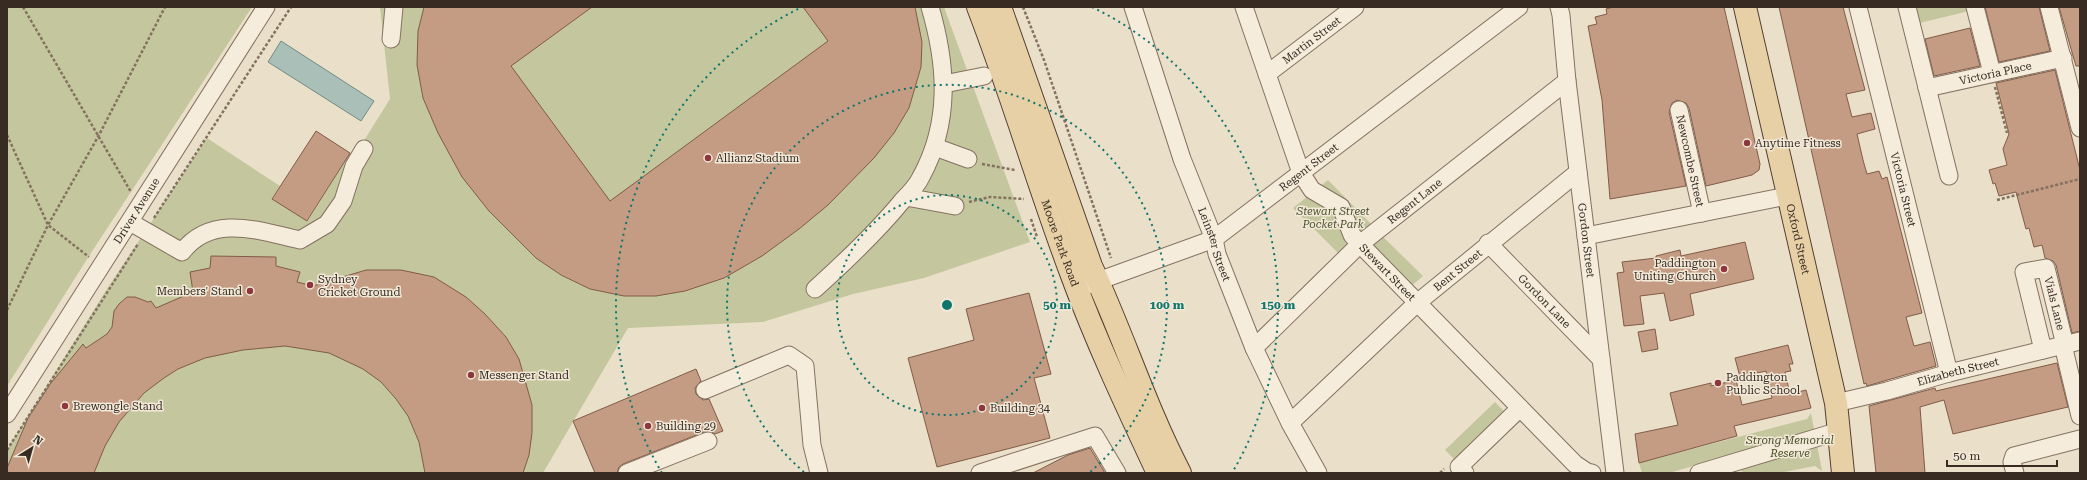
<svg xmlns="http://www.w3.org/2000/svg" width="2087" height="480" viewBox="0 0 2087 480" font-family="'Roboto Serif',serif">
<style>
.green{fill:#c4c79e}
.water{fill:#a9bfb7;stroke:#718c84}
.building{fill:#c49b83;stroke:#815c48}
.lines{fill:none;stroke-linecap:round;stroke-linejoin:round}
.minor-casing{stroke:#847160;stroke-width:19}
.major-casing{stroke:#534033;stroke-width:24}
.path{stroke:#847160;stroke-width:2.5;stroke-dasharray:3 2;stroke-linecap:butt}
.minor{stroke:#f5ecdc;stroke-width:17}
.major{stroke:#e8d0a6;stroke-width:22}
.ring{fill:none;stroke:#0f766e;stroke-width:2;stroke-dasharray:2 4}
.poi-dot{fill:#8d363b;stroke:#f2e9d8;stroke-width:1.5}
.labels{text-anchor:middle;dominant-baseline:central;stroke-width:3;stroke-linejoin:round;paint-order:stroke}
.street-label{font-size:11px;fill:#372b22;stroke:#f2e9d8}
.poi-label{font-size:11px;fill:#372b22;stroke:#f2e9d8;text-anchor:start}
.park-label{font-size:11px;font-style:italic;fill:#49512a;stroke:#f2e9d8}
.centre{fill:#0f766e;stroke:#f2e9d8;stroke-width:2}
.ring-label{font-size:12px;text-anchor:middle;font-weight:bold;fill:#0f766e;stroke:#f2e9d8;stroke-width:3;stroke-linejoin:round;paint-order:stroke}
</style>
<rect width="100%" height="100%" fill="#eadfc9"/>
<g class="green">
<path d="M7,7H252L89,256L7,386Z"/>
<path d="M380,7H944L1030,242L924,278L853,294L763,322L628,328L543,473H7V450L105,292L207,138L280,186L272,198L308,221L350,153L355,155L390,99Z"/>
<path d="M1915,7H1972L1973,10L1920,23Z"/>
<path d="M1328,180L1373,226L1340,255L1293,208Z"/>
<path d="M1379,233L1423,276L1409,288L1367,244Z"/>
<path d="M1495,402L1507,414L1457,462L1445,450Z"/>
<path d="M1811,413L1822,471L1815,466L1779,473H1742L1741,464L1724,457L1669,473H1642L1639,463L1807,419Z"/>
</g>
<path class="water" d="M281,41L374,101L361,121L268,62Z"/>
<g class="building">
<path d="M424,7H592L511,66L610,201L828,41L803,7H915L922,42L921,67L909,108L894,133L874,158L828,205L799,229L762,256L724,278L685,291L656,296H624L590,289L561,275L536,258L489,211L462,177L438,133L423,98L417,65L418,31Z"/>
<path d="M1613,7H1724L1760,164L1759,170L1752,175L1706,186L1689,108L1686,103L1677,100L1672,103L1669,112L1686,186L1610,199L1602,100L1588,26L1597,24L1595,17L1607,14L1606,9Z"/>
<path d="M1779,7H1843L1865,90L1846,94L1852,117L1871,113L1875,129L1857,134L1863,160L1867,174L1879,171L1882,179L1887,177L1922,313L1906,317L1914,346L1930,342L1936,366L1884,381L1867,386L1866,383L1864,384Z"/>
<path d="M1985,7H2039L2050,51L1999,62Z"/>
<path d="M2059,7H2080V66H2076Z"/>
<path d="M1970,28L1980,66L1934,76L1925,39Z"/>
<path d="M2055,70L2080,170V331L2072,333L2056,265L2053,261L2045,258L2042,245L2034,247L2029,228L2026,229L2016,192L1999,196L1995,183L1993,184L1989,170L2007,165L2003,149L2009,134L1996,83Z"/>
<path d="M316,131L350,153L307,221L272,199Z"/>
<path d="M1745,242L1754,279L1690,294L1694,315L1670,321L1664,293L1640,296L1644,324L1624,326L1617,273L1624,272L1622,262L1656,258V256L1680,250L1681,256Z"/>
<path d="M211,256L276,257V266L300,272L297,282L313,286L366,270H401L434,277L466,297L485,314L506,337L519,359L532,405V433L529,455L523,473H425L419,442L408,416L396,399L381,382L363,369L329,353L285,346L243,350L205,358L178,369L164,378L144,393L119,422L105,446L94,473H7V468L28,418L51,383L83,344L86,348L107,334L112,327L114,311L119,304L127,297H135L148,302L151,301L156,308L193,292L190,272L210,268Z"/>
<path d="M1029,293L1051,374L1034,378L1050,438L937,467L908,358L974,340L966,309Z"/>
<path d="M1655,329L1658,349L1642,352L1638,332Z"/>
<path d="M1788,345L1793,364H1789L1791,371L1785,372L1790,394L1806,390L1811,408L1734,426L1737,436L1639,463L1635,434L1678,425L1670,393L1711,383V386L1736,380L1742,405L1772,398L1766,371L1740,377L1735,358Z"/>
<path d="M2057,363L2068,407L1953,434L1944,400L1920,407L1925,473H1876L1869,406L1935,388L1936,391Z"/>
<path d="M696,369L701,381L695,388L696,394L703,400L709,399L723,431L715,434L710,431L704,432L623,464L619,467L617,473H595L573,421Z"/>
<path d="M1090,448L1105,473H1033L1068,455Z"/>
</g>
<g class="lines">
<defs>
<g id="minor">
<path id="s1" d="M1133,7L1182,159L1214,239L1217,254L1254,348L1290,423L1318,473"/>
<path id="s2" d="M1244,7L1301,173L1312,190L1341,207L1352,235L1360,244L1575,464L1587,472L1592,473"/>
<path id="s3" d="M1559,7L1561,15L1567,81L1615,473"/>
<path id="s4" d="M1858,7L1949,373"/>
<path d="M1907,7L1949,176"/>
<path d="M1975,7L1992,73"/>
<path d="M2049,7L2080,128"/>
<path d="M391,39L394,7"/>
<path id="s5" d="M1267,74L1355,7"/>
<path d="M944,84L984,76"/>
<path id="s6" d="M1927,88L2063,58"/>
<path id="s7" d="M1679,110L1702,213"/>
<path d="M935,147L968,159"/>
<path d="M906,197L955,206"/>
<path d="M130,222L182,252C212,213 259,231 300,240L327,224L343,201L354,166L364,149"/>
<path d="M1586,236L1787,196"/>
<path id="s8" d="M1488,243L1601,359"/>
<path id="s9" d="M1087,285L1214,239L1519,7"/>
<path d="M815,289C846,261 876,233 902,201C909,194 917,186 921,177C951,122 947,65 930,7"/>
<path d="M2063,345L2080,416"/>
<path id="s10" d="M1254,348L1360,244L1567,81"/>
<path id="s11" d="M2043,350L2024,272L2046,268L2065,345"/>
<path d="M705,390L789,355L805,366L812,445L819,473"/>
<path id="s12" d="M1836,403L1887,391L1949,373L2080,341"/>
<path id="s13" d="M7,414L266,7"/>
<path id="s14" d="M1290,423L1417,303L1578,172"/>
<path d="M627,473L708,441"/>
<path d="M980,473L1095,436L1117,473"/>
<path d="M1465,473L1459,467L1520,408"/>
<path d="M1699,473L1839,431"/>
<path d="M2015,473L2012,462L2014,456L2080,439"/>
</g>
<g id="major">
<path id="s15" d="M978,7C1012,95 1038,185 1071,273C1096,341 1127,407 1158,473"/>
<path d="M1000,7L1091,266C1123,334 1145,406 1180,473"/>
<path id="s16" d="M1745,7L1836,403L1843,473"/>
</g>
</defs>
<use href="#minor" class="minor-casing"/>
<use href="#major" class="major-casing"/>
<g class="path">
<path d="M23,7L131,192"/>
<path d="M1023,7L1044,60L1111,258"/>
<path d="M1995,87L2007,133"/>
<path d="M7,135L48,225L89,257"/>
<path d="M982,164L1015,170"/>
<path d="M1997,200L2080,179"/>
<path d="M969,202L990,197L1024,199"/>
<path d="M154,218L291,7"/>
<path d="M1031,219L1037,237"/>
<path d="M7,310L48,225L99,135L165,7"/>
<path d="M7,450L138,244"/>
<path d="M1440,473L1444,469"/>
</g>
<use href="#minor" class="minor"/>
<use href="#major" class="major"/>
</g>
<g class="ring">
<circle cx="947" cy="305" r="110"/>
<path d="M804 472A220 220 0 1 1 1090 472"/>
<path d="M662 473A331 331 0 0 1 802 7M1092 7A331 331 0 0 1 1232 473"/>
</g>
<g class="poi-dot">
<circle cx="1747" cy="143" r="4"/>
<circle cx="708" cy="158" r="4"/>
<circle cx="1724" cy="269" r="4"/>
<circle cx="310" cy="285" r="4"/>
<circle cx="250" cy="291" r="4"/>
<circle cx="471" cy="375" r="4"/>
<circle cx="1718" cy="383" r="4"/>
<circle cx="65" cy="406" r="4"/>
<circle cx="982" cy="408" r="4"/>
<circle cx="648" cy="426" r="4"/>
</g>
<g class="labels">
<g class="street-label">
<text stroke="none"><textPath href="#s5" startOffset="56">Martin Street</textPath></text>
<text stroke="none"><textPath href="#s6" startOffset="70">Victoria Place</textPath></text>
<text stroke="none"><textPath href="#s7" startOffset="52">Newcombe Street</textPath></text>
<text stroke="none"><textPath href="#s9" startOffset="254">Regent Street</textPath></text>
<text stroke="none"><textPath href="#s4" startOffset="188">Victoria Street</textPath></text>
<text stroke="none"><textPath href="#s10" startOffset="218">Regent Lane</textPath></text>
<text stroke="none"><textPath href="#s13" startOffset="241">Driver Avenue</textPath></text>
<text stroke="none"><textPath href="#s3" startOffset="235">Gordon Street</textPath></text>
<text stroke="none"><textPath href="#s16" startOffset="238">Oxford Street</textPath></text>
<text stroke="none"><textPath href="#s15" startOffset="250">Moore Park Road</textPath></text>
<text stroke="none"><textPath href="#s1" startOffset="251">Leinster Street</textPath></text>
<text stroke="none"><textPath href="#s14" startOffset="227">Bent Street</textPath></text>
<text stroke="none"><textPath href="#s2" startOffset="311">Stewart Street</textPath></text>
<text stroke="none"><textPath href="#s8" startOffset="81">Gordon Lane</textPath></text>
<text stroke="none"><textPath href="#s11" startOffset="139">Vials Lane</textPath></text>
<text stroke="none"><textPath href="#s12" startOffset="126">Elizabeth Street</textPath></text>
</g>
<g class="poi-label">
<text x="1755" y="143">Anytime Fitness</text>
<text x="716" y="158">Allianz Stadium</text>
<text x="1716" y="263" text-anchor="end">Paddington<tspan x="1716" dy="13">Uniting Church</tspan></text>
<text x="318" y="279">Sydney<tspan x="318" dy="13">Cricket Ground</tspan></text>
<text x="242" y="291" text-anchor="end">Members' Stand</text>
<text x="479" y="375">Messenger Stand</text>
<text x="1726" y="377">Paddington<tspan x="1726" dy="13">Public School</tspan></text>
<text x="73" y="406">Brewongle Stand</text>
<text x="990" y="408">Building 34</text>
<text x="656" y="426">Building 29</text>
</g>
<g class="park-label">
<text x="1333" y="211">Stewart Street<tspan x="1333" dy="13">Pocket Park</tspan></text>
<text x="1790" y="440">Strong Memorial<tspan x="1790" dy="13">Reserve</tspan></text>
</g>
</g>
<circle cx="947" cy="305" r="6" class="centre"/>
<g class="ring-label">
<text x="1057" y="309">50 m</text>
<text x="1167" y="309">100 m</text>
<text x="1278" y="309">150 m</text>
</g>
<rect width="2087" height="480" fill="none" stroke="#372b22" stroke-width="16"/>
<g transform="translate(32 448) rotate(37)" stroke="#f2e9d8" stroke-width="3" paint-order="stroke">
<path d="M0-3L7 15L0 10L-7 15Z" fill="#372b22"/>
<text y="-6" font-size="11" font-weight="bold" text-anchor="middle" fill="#372b22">N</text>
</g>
<path d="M1947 460v6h110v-6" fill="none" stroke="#372b22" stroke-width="2"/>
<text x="1953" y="460" font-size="12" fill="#372b22" stroke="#f2e9d8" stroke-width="3" paint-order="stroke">50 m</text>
</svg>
